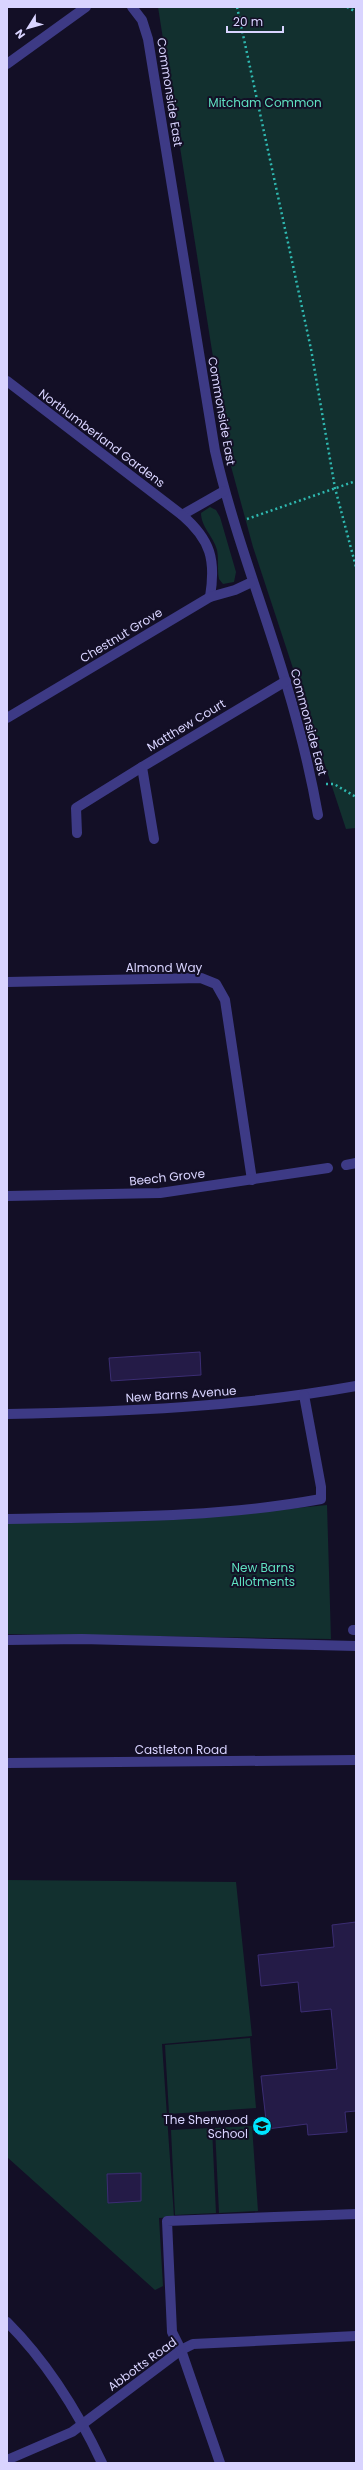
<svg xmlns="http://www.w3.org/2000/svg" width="363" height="2470" viewBox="0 0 363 2470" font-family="Poppins,sans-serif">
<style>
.green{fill:#12302f}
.building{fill:#241b47;stroke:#3b2d73}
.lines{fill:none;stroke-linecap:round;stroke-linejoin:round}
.path{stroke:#2fb8b0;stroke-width:2.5;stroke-dasharray:2 3;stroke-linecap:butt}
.minor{stroke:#3d3a85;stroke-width:10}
.labels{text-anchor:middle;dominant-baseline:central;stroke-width:4;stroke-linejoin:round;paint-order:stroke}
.street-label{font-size:12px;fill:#d9d4ff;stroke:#130f26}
.park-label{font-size:12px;fill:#5fe0c0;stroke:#130f26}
.poi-label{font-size:12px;fill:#d9d4ff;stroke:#130f26;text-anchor:end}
</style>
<rect width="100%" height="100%" fill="#130f26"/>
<g class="green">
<path d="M158,7H356V828L346,829L253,547L229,459Z"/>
<path d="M210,507L216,510L220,517L236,572L234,582L223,584L219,579C217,570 219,560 217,550C214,537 201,527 201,513Z"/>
<path d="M327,1505L331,1639L7,1634V1522L218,1516Z"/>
<path d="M7,1880L236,1882L252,2036L162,2044L174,2217L159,2218L163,2286L155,2290L7,2157Z"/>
<path d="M250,2038L256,2108L169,2114L165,2045Z"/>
<path d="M252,2126L258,2211L219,2213L215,2128Z"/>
<path d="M212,2128L216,2213L175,2215L171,2130Z"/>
</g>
<g class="building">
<path d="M200,1352L201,1375L111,1381L109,1358Z"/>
<path d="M356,1922V2111L345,2112L347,2132L308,2135L307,2124L267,2129L261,2076L337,2069L331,2009L301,2012L298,1982L261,1986L258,1955L334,1947L332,1925Z"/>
<path d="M141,2173V2201L108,2203L107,2174Z"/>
</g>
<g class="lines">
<g class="path">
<path d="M237,7L311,349L335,488L356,567"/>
<path d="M347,7L356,12"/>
<path d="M247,519L356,481"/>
<path d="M326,784H334L356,797"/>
</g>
<g class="minor">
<path d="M132,7L142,20L148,39L215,451C233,530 263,605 286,683C299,726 310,770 318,815"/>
<path d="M7,64L86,7"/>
<path d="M7,381L182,515L224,491"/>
<path d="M182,515C211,540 216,560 210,597"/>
<path d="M7,718L210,597L235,590L252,582"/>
<path d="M77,833L76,808L142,767"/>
<path d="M154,839L142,767L286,681"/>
<path d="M7,982L201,978L216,984L225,1000L252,1180"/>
<path d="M346,1165L356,1163"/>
<path d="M7,1196L160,1193L328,1168"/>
<path d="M7,1414C124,1412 240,1407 356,1386"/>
<path d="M7,1519C111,1517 218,1518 321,1499V1487L304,1395"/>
<path d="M353,1630H356"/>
<path d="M7,1640L82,1639L356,1646"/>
<path d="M7,1763L356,1760"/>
<path d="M7,2322C47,2362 78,2412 102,2463"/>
<path d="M7,2460L72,2432L181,2350L193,2344L356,2336"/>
<path d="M220,2463L181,2350L172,2332L167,2221L356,2214"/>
</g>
</g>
<defs>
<symbol id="school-disc" viewBox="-11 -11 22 22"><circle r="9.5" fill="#00e5ff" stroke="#130f26"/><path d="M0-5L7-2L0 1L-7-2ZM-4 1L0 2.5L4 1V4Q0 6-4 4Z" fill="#111"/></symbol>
</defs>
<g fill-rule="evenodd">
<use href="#school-disc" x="251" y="2115" width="22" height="22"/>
</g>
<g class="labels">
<g class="street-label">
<text transform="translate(170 92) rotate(81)">Commonside East</text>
<text transform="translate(222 411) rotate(80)">Commonside East</text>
<text transform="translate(102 438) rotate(37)">Northumberland Gardens</text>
<text transform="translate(121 635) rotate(-31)">Chestnut Grove</text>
<text transform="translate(309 722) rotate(75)">Commonside East</text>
<text transform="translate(186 725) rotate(-31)">Matthew Court</text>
<text x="164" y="967">Almond Way</text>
<text transform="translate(167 1177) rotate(-6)">Beech Grove</text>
<text transform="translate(181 1394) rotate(-4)">New Barns Avenue</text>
<text x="181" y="1749">Castleton Road</text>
<text transform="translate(142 2364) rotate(-36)">Abbotts Road</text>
</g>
<g class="park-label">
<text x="265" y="102">Mitcham Common</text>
<text x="263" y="1567">New Barns<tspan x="263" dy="14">Allotments</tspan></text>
</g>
<g class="poi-label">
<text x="248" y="2119">The Sherwood<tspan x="248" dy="14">School</tspan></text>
</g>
</g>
<rect width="363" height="2470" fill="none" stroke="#d9d4ff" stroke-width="16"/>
<g transform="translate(28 28) rotate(233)" stroke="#130f26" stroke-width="3" paint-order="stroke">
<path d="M0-3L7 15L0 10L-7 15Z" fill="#d9d4ff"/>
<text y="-6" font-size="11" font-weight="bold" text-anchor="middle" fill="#d9d4ff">N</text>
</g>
<path d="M227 26v6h56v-6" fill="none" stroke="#d9d4ff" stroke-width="2"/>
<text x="233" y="26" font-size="12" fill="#d9d4ff" stroke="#130f26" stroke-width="3" paint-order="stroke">20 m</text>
</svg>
